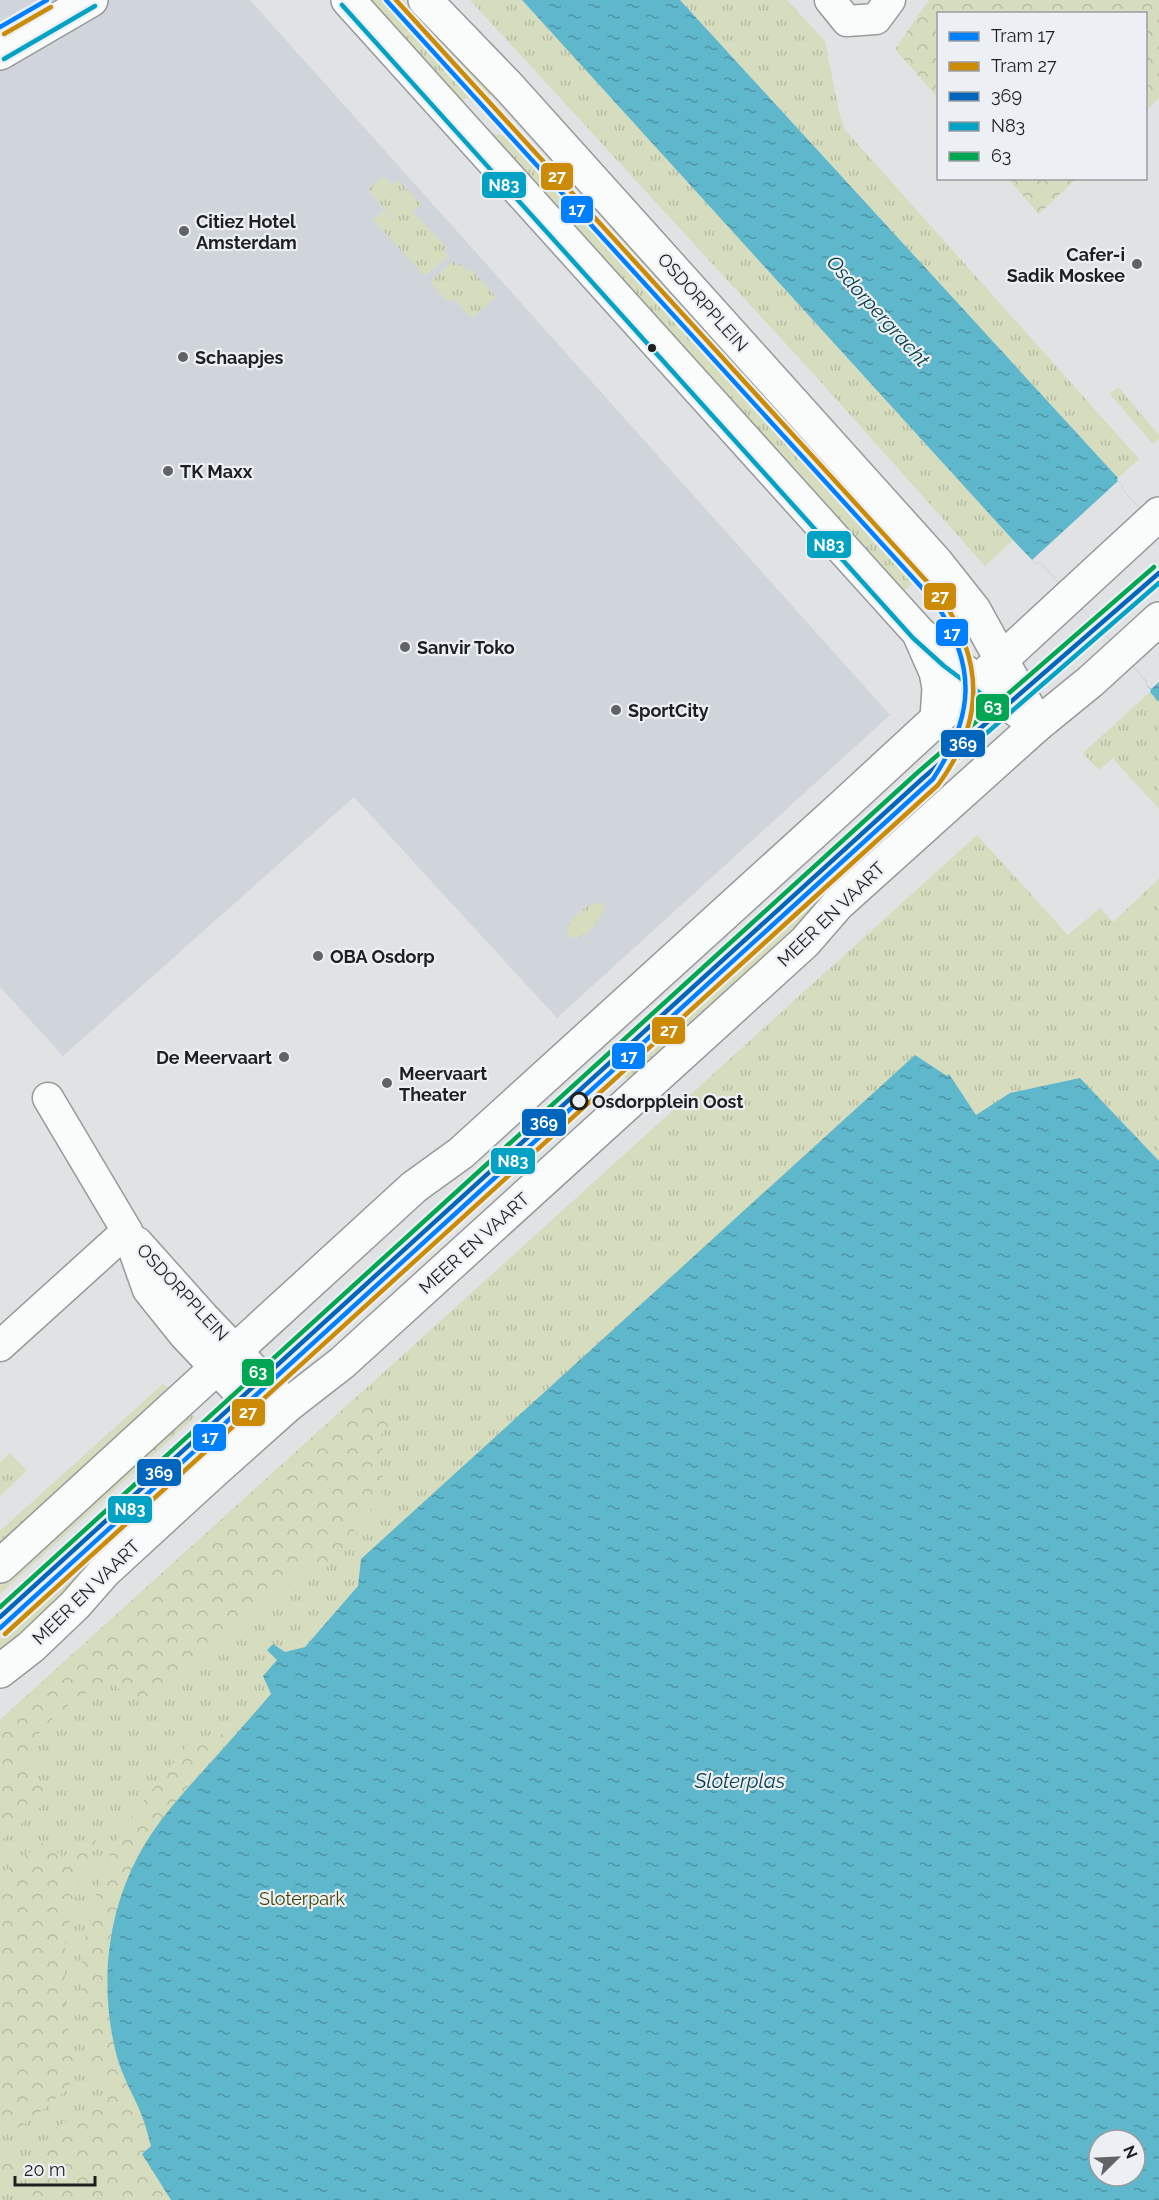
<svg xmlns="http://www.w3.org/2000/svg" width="1159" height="2200" viewBox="0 0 1159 2200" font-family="Raleway,sans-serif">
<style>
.built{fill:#d0d5db}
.grass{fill:url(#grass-tufts);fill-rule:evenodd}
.forest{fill:url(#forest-crowns)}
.water{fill:url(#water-ripples);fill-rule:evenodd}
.pier{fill:#e0e2e4}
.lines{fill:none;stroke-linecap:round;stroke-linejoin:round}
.minor-casing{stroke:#97999a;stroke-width:33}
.tertiary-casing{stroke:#97999a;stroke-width:36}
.secondary-casing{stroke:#97999a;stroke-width:36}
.minor{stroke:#fafbfb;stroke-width:30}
.tertiary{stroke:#fafbfb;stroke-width:33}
.secondary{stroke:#fafbfb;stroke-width:33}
.bus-1-casing{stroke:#ecf0f4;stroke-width:9}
.bus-2-casing{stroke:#ecf0f4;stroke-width:9}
.bus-3-casing{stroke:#ecf0f4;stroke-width:9}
.bus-1{stroke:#0065bd;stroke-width:4.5}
.bus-2{stroke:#02a2c5;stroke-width:4.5}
.bus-3{stroke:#00a651;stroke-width:4.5}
.tram-1-casing{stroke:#ecf0f4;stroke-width:9}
.tram-2-casing{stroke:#ecf0f4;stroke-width:9}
.tram-1{stroke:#007fff;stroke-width:4.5}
.tram-2{stroke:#cc8b06;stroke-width:4.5}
.poi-dot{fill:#626365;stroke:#ecf0f4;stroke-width:2}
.bus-dot{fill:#1e1f20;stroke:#ecf0f4;stroke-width:2}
.stop-dot{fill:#ecf0f4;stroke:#1e1f20;stroke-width:3}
.labels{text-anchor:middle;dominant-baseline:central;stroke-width:4.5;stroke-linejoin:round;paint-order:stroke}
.poi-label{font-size:18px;font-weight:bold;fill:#1e1f20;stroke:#ecf0f4;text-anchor:start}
.street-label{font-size:18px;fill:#1e1f20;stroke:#ecf0f4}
.stop-label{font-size:18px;font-weight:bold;fill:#1e1f20;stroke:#ecf0f4;text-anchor:start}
.park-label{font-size:18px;fill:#3d4300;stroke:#ecf0f4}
.water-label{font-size:20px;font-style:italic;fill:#063c48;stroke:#ecf0f4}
.line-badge{stroke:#ecf0f4;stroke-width:2}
.badge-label{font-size:16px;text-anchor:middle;font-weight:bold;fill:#fff}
</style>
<defs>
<pattern id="grass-tufts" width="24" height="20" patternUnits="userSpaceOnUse" patternTransform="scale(1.5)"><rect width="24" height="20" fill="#d6dcbe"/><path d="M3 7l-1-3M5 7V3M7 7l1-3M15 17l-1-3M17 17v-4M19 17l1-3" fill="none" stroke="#b7bca3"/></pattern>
<pattern id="forest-crowns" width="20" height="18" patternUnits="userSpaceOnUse" patternTransform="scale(1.5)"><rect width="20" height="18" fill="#d6dcbe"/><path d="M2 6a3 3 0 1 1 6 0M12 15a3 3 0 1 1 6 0" fill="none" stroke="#b7bca3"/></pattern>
<pattern id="water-ripples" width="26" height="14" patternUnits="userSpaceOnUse" patternTransform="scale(1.5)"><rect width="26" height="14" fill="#5fb7cc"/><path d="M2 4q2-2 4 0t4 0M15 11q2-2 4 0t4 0" fill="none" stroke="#4e94a5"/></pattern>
</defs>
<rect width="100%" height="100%" fill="#e0e2e4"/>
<path class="built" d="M0,0H250L890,715L557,1018L354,797L63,1056L0,987Z"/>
<g class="grass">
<path d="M360,0H403L443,42L500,95C482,94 469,95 453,104Z"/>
<path d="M470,0H522L1013,540L985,566L820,381Z"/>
<path d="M680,0H787L825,41L839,112L845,130L1139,459L1118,478Z"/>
<path d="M483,132L500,135L517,141L535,153L608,231L617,223L836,473L852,502L920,577L901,594Z"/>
<path d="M384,176L392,185L398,180L421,204L413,212L447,248L444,251L448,256L425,276L373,220L384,210L393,220H395L368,190Z"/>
<path d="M453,261L457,265L460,263L468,272L471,269L497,298L495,300L493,299L472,318L453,298L448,302L430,282Z"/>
<path d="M1118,387L1159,435V439L1153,444L1110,394Z"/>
<path d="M1150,692L1159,701V809L1114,760V757L1099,770L1083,753Z"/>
<path d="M945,780L950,784L634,1088L622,1074Z"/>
<path d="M977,835L1068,935L1100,908L1113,922L1159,879V2200H0V1720ZM1099,2140H1135V2176H1099Z"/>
<path d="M595,903H601L604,908C599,922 584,942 568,937L567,929C573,916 582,908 595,903Z"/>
<path d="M163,1384L170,1389L0,1550V1531Z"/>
<path d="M189,1411L195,1417L0,1594V1585Z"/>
<path d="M217,1442L220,1446L73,1594L0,1655V1640Z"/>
<path d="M10,1453L27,1471L0,1496V1462Z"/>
</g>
<g class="forest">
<path d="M929,0H1159V98L1146,111V14H938V98L895,49Z"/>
<path d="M1008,179H1076L1039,214Z"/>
<path d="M365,1389L394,1422L375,1440L383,1449L370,1462L384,1478L376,1486L385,1497L351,1527L360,1537L318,1575L310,1566L150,1710L135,1693L128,1698L114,1684C110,1684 105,1683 101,1685C82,1691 30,1733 29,1753C28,1769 44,1785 52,1797L0,1842V1720Z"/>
<path d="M238,1730L180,1796L151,1834L128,1878L112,1931L107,1977L110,2018L122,2071L142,2115L151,2147L142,2155L171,2200H38C19,2184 31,2164 42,2148C47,2139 52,2131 60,2125L108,2099L89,2054L82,2003V1960L87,1927L100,1879L112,1849L134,1813L189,1743Z"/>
<path d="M94,1836L97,1838L77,1886L66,1937L64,2007L75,2068L71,2083L64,2092L28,2122L0,2137V1875L46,1840L66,1862Z"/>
<path d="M0,2151L12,2155L17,2166L14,2175L6,2181H0Z"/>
</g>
<g class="water">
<path d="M522,0H680L1118,478L1117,480L1123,486L1121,488L1159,529V702L1150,692L1151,690L1146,685L1147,682L1043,565L1039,562L1036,564L1013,540Z"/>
<path d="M915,1055L947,1076L949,1074L976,1115L1010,1093L1080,1078L1159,1161V2200H171L142,2154L151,2146C148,2136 146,2126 142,2116C134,2096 123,2078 117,2057C97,1981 108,1898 152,1833C164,1815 178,1799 192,1783C219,1754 245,1724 271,1694L263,1676L277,1660L267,1650L273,1644L285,1652L305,1647L358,1586L361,1559ZM1099,2140H1135V2176H1099Z"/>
</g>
<path class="pier" d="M1118,481L1123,486L1121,488L1159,529V682L1151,689L1146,685L1147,682L1043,565L1039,562L1036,564L1032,560Z"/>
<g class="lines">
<defs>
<g id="minor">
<path d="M830,0L847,21L876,19L890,0"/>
<path d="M48,1098L127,1231L148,1290L184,1335L268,1423"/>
<path d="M137,1242L204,1317L288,1405"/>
<path d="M0,1346L127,1231"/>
</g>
<g id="tertiary">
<path d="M348,0L919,633L949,660L1037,725"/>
<path d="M425,0L509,87L936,562L974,610L1032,715"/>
<path d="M0,53L91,0"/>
<path d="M921,638L936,672L939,688L937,718"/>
</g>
<g id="secondary">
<path d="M0,1566L414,1187L461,1153L845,804L1159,514"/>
<path d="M0,1671L31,1647L75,1605L104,1572L214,1471L288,1405L342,1363L805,942L838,904L1037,725L1091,681L1159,619"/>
</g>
</defs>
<use href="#minor" class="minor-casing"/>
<use href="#tertiary" class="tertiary-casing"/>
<use href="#secondary" class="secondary-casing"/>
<use href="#minor" class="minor"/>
<use href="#tertiary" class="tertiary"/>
<use href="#secondary" class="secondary"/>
<defs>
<path id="bus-1" d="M0,1617L922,779L1159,573"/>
<g id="bus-2">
<path d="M342,5L913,638L944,666L1004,711"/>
<path d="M4,59L95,6"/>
<path d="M5,1623L927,785L1159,583"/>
</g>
<path id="bus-3" d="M0,1607L917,773L1154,567"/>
</defs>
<use href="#bus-1" class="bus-1-casing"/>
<use href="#bus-2" class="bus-2-casing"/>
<use href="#bus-3" class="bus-3-casing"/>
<use href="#bus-1" class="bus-1"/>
<use href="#bus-2" class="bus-2"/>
<use href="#bus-3" class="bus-3"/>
<defs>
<g id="tram-1">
<path d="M0,27L47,0"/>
<path d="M0,1628L933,779C975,715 977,666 935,602L386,0"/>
</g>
<g id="tram-2">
<path d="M4,34L51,7"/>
<path d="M5,1634L938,785C985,721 984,662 941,597L396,0"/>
</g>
</defs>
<use href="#tram-1" class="tram-1-casing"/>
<use href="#tram-2" class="tram-2-casing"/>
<use href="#tram-1" class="tram-1"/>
<use href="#tram-2" class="tram-2"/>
</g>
<g class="poi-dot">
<circle cx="184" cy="231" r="6"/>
<circle cx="1137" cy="264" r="6"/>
<circle cx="183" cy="357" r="6"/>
<circle cx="168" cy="471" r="6"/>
<circle cx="405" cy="647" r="6"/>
<circle cx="616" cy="710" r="6"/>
<circle cx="318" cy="956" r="6"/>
<circle cx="284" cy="1057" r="6"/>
<circle cx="387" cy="1083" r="6"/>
</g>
<circle class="bus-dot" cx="652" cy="348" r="5"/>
<circle class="stop-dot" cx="579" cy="1101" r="8"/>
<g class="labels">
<g class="poi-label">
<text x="196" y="221">Citiez Hotel<tspan x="196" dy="21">Amsterdam</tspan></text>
<text x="1125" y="254" text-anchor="end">Cafer-i<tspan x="1125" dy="21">Sadik Moskee</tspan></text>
<text x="195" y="357">Schaapjes</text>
<text x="180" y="471">TK Maxx</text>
<text x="417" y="647">Sanvir Toko</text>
<text x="628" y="710">SportCity</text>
<text x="330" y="956">OBA Osdorp</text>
<text x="272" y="1057" text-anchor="end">De Meervaart</text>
<text x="399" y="1073">Meervaart<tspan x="399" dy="21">Theater</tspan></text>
</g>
<g class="street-label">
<text transform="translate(703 302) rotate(48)">OSDORPPLEIN</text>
<text transform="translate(831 914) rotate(-44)">MEER EN VAART</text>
<text transform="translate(474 1243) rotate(-42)">MEER EN VAART</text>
<text transform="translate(183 1292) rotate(47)">OSDORPPLEIN</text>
<text transform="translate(86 1592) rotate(-44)">MEER EN VAART</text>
</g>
<g class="stop-label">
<text x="592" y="1101">Osdorpplein Oost</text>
</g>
<g class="park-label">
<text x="302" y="1898">Sloterpark</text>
</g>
<g class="water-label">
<text transform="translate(878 311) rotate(48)">Osdorpergracht</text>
<text x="740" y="1781">Sloterplas</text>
</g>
</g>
<g class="line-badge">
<rect x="540" y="162" width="34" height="29" rx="6" fill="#cc8b06"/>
<rect x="481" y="171" width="46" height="28" rx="6" fill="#02a2c5"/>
<rect x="560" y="195" width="34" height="29" rx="6" fill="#007fff"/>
<rect x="806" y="530" width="46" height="29" rx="6" fill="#02a2c5"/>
<rect x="923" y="582" width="34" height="29" rx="6" fill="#cc8b06"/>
<rect x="935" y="618" width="34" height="29" rx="6" fill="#007fff"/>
<rect x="975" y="693" width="35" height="29" rx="6" fill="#00a651"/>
<rect x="940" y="729" width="46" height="29" rx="6" fill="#0065bd"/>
<rect x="651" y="1016" width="35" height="29" rx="6" fill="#cc8b06"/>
<rect x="611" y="1042" width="35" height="28" rx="6" fill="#007fff"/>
<rect x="521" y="1108" width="46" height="29" rx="6" fill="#0065bd"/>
<rect x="490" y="1147" width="46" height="28" rx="6" fill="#02a2c5"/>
<rect x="241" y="1358" width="34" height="29" rx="6" fill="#00a651"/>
<rect x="231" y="1398" width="35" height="29" rx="6" fill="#cc8b06"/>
<rect x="192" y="1423" width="35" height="29" rx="6" fill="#007fff"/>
<rect x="136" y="1458" width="46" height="29" rx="6" fill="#0065bd"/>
<rect x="107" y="1495" width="46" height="29" rx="6" fill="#02a2c5"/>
</g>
<g class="badge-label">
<text x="557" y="182">27</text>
<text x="504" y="191">N83</text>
<text x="577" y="215">17</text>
<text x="829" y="551">N83</text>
<text x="940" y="602">27</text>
<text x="952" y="639">17</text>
<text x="993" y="713">63</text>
<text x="963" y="749">369</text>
<text x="669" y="1036">27</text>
<text x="629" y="1062">17</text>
<text x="544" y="1128">369</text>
<text x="513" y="1167">N83</text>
<text x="258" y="1378">63</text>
<text x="248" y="1418">27</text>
<text x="210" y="1443">17</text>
<text x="159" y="1478">369</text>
<text x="130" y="1515">N83</text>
</g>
<rect x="937" y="12" width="210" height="168" fill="#ecf0f4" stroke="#9a9c9f" stroke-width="1.5"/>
<rect x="949" y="32" width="30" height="9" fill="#007fff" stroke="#9a9c9f" stroke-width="1.5"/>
<text x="991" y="42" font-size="18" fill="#1e1f20">Tram 17</text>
<rect x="949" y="62" width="30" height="9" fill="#cc8b06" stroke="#9a9c9f" stroke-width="1.5"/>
<text x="991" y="72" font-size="18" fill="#1e1f20">Tram 27</text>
<rect x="949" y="92" width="30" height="9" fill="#0065bd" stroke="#9a9c9f" stroke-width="1.5"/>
<text x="991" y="102" font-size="18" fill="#1e1f20">369</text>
<rect x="949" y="122" width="30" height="9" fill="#02a2c5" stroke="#9a9c9f" stroke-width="1.5"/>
<text x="991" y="132" font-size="18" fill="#1e1f20">N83</text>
<rect x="949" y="152" width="30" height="9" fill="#00a651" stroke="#9a9c9f" stroke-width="1.5"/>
<text x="991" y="162" font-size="18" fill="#1e1f20">63</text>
<g transform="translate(1117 2158) rotate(66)"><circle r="28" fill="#ecf0f4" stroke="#9a9c9f" stroke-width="1.5"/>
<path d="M0-4.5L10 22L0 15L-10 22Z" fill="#626365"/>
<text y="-9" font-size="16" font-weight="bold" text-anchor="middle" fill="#1e1f20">N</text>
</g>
<path d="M15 2176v9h80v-9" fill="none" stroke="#1e1f20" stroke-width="3"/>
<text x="24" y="2176" font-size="18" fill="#1e1f20" stroke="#ecf0f4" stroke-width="4.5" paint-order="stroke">20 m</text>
</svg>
